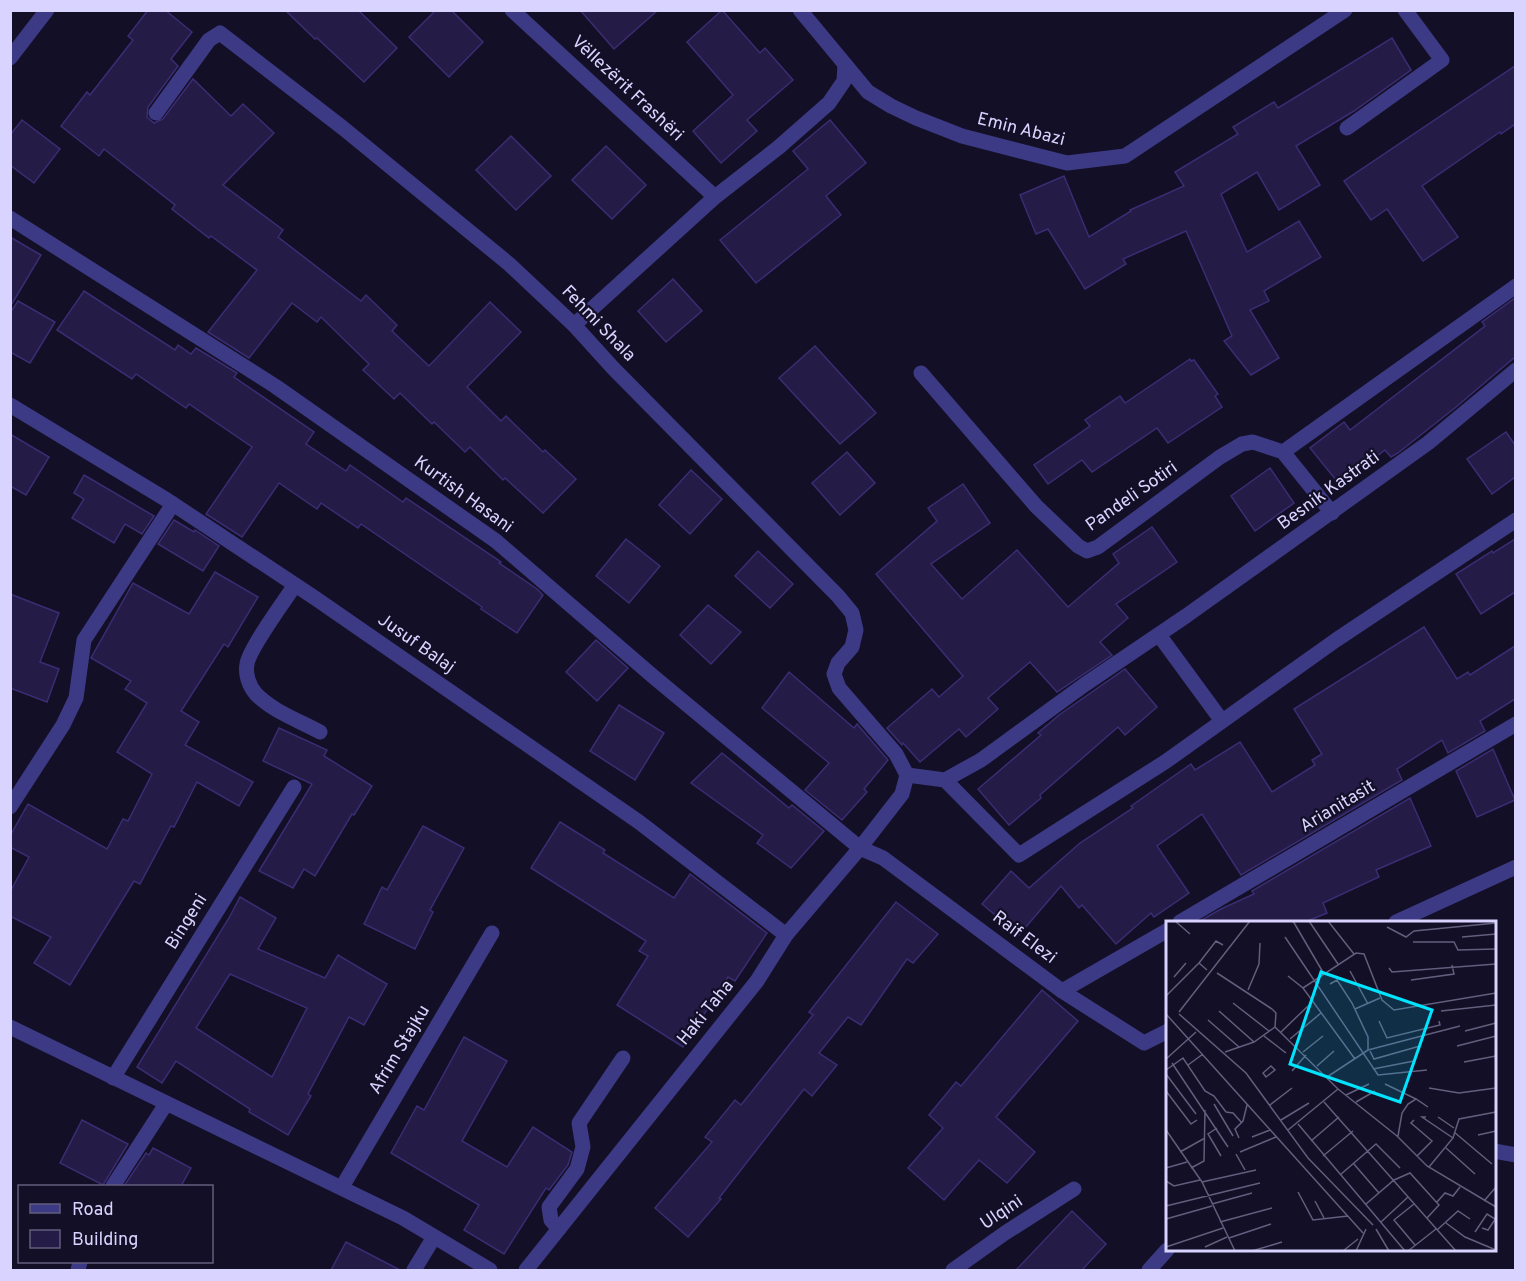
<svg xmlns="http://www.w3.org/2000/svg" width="1526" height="1281" viewBox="0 0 1526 1281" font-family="Overpass,sans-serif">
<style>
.building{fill:#241b47;stroke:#3b2d73;stroke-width:1.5;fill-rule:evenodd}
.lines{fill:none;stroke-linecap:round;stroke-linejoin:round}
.minor{stroke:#3d3a85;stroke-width:15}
.labels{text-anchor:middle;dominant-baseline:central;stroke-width:4.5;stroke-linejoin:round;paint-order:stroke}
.street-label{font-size:18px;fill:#d9d4ff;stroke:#130f26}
.inset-road{fill:none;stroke:#625e7d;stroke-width:1.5}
.view{fill:#00e5ff;fill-opacity:0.15;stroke:#00e5ff;stroke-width:3}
.inset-edge{fill:none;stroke:#d9d4ff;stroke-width:3}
</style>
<rect width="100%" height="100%" fill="#130f26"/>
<g class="building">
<path d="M148,10H165L192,32L171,59L178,66L148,107L147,117L154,123L163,119L193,79L231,116L243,104L274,133L223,185L283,230L278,237L361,301L366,295L397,325L392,331L429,366L490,302L521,332L467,387L501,421L506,416L543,452L545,450L576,479L543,513L505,478L503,480L470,447L465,452L434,422L432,424L400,393L394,399L363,370L369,364L321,317L317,322L292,303L249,358L208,332L257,270L211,236L209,238L172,209L175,205L104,149L99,156L61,126L87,92L90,95L133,40L128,36Z"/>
<path d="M285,10H358L397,48L364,82L317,38L315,39Z"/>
<path d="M436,10H451L483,42L449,77L409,37Z"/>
<path d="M580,10H658L614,49Z"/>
<path d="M722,10L760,53L765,48L793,80L747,120L757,131L721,163L693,131L733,95L687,42Z"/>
<path d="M1392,38L1411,70L1354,111L1296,146L1320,185L1279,210L1257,172L1221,194L1247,252L1299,221L1321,257L1264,291L1269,301L1250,310L1279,358L1251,375L1224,341L1232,336L1186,231L1123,259L1126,264L1085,289L1048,229L1036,234L1020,195L1064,176L1089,237L1131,211L1130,210L1184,186L1175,172L1238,134L1233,127L1274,102L1278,108Z"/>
<path d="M1515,66V124L1501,134L1500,132L1422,186L1458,237L1423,261L1387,209L1371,220L1344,181Z"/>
<path d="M22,120L60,149L34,183L10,165V135Z"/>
<path d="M830,120L866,163L826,196L841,215L756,283L720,240L808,169L793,151Z"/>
<path d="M511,136L551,176L516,210L476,170Z"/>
<path d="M606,146L646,185L612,219L572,180Z"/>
<path d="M10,237L41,255L10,307Z"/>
<path d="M673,279L702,311L666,342L638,311Z"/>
<path d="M84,291L175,350L178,345L191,354L196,348L237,373L234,377L314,432L306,444L346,471L350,465L403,502L406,498L501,562L499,563L537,589L543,595L517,633L481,609L482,607L361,524L358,528L321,503L317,509L279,483L242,537L206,514L252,447L189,404L186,408L136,374L132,379L57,330Z"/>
<path d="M1515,298V357L1456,407L1398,453L1391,457L1385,450L1340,485L1310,448L1344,422L1350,430L1485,326L1482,322Z"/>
<path d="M18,301L55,322L30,363L10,352V313Z"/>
<path d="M815,346L876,413L840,444L779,378Z"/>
<path d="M1190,359L1191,361L1194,360L1218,394L1215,396L1222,407L1168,443L1157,428L1092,472L1082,460L1048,484L1034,465L1090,426L1085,420L1120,396L1125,403Z"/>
<path d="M1506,432L1515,445V477L1492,494L1467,459Z"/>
<path d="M10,434L49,457L26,495L10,486Z"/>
<path d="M847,452L875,483L840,515L812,483Z"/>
<path d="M1270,468L1294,503L1255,531L1231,496Z"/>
<path d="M691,470L722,499L690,534L659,505Z"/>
<path d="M84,475L154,516L142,534L125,524L114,543L72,518L84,499L74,493Z"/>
<path d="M963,484L990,523L931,564L962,599L1017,550L1068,607L1119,563L1113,554L1152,527L1177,562L1116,604L1128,618L1100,642L1112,655L1057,692L1030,662L988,698L998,709L966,737L959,729L920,762L903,743L902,745L887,728L932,689L939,697L963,676L876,574L937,521L928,508Z"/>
<path d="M174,520L194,532L195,530L219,546L203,571L158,544Z"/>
<path d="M626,539L660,566L629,603L596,576Z"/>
<path d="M1515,539V592L1481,614L1456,574L1492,551L1493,553Z"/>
<path d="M758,551L793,584L770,608L735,576Z"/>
<path d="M215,572L258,597L228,647L224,644L181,711L199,722L185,745L253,782L239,806L197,782L174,827L171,826L140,884L134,881L70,985L34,963L51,937L10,916V892L29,857L10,847V836L28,804L107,849L123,819L128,821L152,774L117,752L147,703L125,689L131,681L91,658L133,583L189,614Z"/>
<path d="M10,594L59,613L40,662L59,669L47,702L10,688Z"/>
<path d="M708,605L741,632L711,664L680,635Z"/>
<path d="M1424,627L1457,679L1468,672L1470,675L1515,646V699L1480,721L1485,731L1448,753L1442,740L1397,769L1402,780L1241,875L1202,814L1157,846L1189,893L1154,917L1151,913L1116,944L1082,905L1079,908L1061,886L1019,935L982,904L1011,871L1029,888L1080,843L1133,808L1131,806L1191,764L1195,770L1240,742L1272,792L1315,765L1312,760L1322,754L1294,709Z"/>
<path d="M596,640L628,668L597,701L566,672Z"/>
<path d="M1125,669L1157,707L1125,735L1118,727L1040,795L1041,798L1009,825L978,789L1041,735L1038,733L1059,715Z"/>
<path d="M789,672L854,728L857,724L888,760L864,789L867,792L842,820L805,790L829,763L762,708Z"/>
<path d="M619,705L664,733L635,780L590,751Z"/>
<path d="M279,728L327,750L324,756L372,786L354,815L352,814L315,876L304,869L293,888L259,871L312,784L263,761Z"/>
<path d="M1493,749L1515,800L1477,817L1456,771Z"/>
<path d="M722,753L789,808L792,805L824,831L791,868L757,843L763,835L691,783Z"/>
<path d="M1410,798L1431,846L1376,870L1379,877L1323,903L1327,913L1305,922H1198L1221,909L1254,894L1252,891Z"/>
<path d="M560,822L605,850L603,853L674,898L690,874L767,933L735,981L728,977L683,1047L617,1005L648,956L639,951L646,941L531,868Z"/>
<path d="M423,826L464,848L430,910L433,912L415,949L364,924L382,887L387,890Z"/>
<path d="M240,897L276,918L258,949L325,978L338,955L387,984L364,1025L349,1017L308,1094L311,1096L288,1135L249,1112L250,1109L176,1061L162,1083L137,1067L229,918ZM230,974L307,1008L272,1077L196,1028Z"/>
<path d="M896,902L938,934L913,963L907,959L861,1025L848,1017L819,1053L837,1065L812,1096L804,1089L719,1198L721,1199L688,1237L655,1208L712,1142L705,1137L735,1100L741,1105L813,1015L809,1012Z"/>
<path d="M1042,990L1078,1021L996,1117L1035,1152L1007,1183L979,1160L944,1200L908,1168L943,1128L929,1115L956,1082L961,1086Z"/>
<path d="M464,1037L507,1061L462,1141L507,1167L533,1127L572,1152L568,1165L549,1190L546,1188L504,1254L464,1230L479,1205L391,1153L417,1106L424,1110Z"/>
<path d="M82,1120L128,1144L103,1185L60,1163Z"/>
<path d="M153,1148L191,1168L181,1186H124L146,1153L149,1155Z"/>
<path d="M1072,1211L1106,1244L1082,1270H1016Z"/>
<path d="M346,1242L400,1270H331Z"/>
</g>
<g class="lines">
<g class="minor">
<path d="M512,10L715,197"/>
<path d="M800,10L868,92L891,106L916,118L962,136L1067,163L1125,156L1345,10"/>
<path d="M10,58L47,10"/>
<path d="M156,113L209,40L220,33L343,128L509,264L574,325L613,368L838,596L852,613L856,630L852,647L838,663L834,674L839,688L896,754L907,775"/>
<path d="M1347,128L1442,60L1405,10"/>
<path d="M10,218L275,386L496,541L655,678L860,848L883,858L1062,991L1144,1043L1168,1031"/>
<path d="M574,325L715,197L779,147L829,103L844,81L845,65"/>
<path d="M921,373L1036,506L1078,546L1087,551L1098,547L1220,457L1242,444L1253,442L1283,452L1332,513"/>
<path d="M10,405L167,500L315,598L639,822L786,935"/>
<path d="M1283,452L1516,286"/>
<path d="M295,585C285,600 249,649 247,664C245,674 249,686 256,694C272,711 300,721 320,732"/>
<path d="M1159,635L1222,721"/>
<path d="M907,775L945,780L981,760L1084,685L1186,616L1428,443L1516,370"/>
<path d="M945,780L1019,855L1165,762L1336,640L1516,520"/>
<path d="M10,807L63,725L76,698L84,640L173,504"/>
<path d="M1180,922L1516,724"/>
<path d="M1396,922L1516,867"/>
<path d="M1062,991L1168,930"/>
<path d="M10,1027L403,1218L490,1270"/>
<path d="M113,1078L294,787"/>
<path d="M1494,1151L1516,1155"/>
<path d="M113,1186L166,1104"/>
<path d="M342,1187L492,933"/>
<path d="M559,1229L551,1220L549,1207L577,1169L583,1147L579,1123L623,1058"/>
<path d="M78,1270L80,1262"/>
<path d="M414,1270L434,1237"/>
<path d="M526,1270L757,981L786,935L860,848L902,794L907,775"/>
<path d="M953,1270L1005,1233L1074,1189"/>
<path d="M1149,1270L1167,1250"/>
</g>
</g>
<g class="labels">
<g class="street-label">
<text transform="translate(627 89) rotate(43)">Vëllezërit Frashëri</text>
<text transform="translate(1021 130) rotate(14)">Emin Abazi</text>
<text transform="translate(598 324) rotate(46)">Fehmi Shala</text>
<text transform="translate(1329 491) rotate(-36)">Besnik Kastrati</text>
<text transform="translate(463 495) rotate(36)">Kurtish Hasani</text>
<text transform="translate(1132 497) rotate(-35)">Pandeli Sotiri</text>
<text transform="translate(416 644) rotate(35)">Jusuf Balaj</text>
<text transform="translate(1338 807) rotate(-31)">Arianitasit</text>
<text transform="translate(187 922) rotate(-58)">Bingeni</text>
<text transform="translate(1024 938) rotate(37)">Raif Elezi</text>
<text transform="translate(706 1013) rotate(-51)">Haki Taha</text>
<text transform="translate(400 1050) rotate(-59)">Afrim Stajku</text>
<text transform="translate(1002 1213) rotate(-34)">Ulqini</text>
</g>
</g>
<g transform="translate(1166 921)">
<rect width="330" height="330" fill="#130f26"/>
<path class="inset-road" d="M9,0L24,13M127,0L158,53M143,0L172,43M162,0L188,33M221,6L240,16L248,10L330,2M119,16L212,154L261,149M296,16L330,13M247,21H288L292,29L330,28M33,42L50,20L57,24M223,47L226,51L330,43M184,50L202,83M51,52L106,88L110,92L109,106M122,55L137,67L189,138M8,56L20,42M245,59L288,53L286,44M164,63L171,59L186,82L202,116V129M137,67L190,32L198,33L216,79L228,89L330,72M82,69L93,43L94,22M0,75L33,42L41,49M67,82L103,110M189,88L214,77M53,90L88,121M275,90L330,84M13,91L84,0M0,93L197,312M13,93L80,152L142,237L207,304M42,99L73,126M213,100L221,117L274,104L273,100M109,106L172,168L231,215L261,245L330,286M299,110L330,102M115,111L142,85M98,115L120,132M124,118L155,92M291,125L330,115M202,129L294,105M204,130L208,138L254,125M59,131L88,121L109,106M137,131L157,115M0,138L30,111M298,141L330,135M6,142L62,226M22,144L37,133M105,145L109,149L100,156L97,152ZM151,145L168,130M207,148L248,140M0,149L17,137L39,170L48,175L60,191M126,150L140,134M0,153L30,193M161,156L202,129M219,163L250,178M263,167L293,172L330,167M0,170L25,203L31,199M180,174L203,163M158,181L290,330M190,181L209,170M48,183L67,215M104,184L126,167M60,191L67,192L76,202M260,196H256L287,217M272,196L288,207M115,199L143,182M248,199L245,202L266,220L251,235M132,203L239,330M51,207L42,213L55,235M0,209L36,261L69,330M122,209L172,168M288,211L326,243M312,214L330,210M232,215L236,192L242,183L250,178L262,186M86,216L104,209M73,217L69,208L77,200L81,184M145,220L173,196M280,227L309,253M14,231L39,217M74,231L110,216M70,233L79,249M157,235L187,210M187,242L213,272M263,246L287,217L293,198L330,191M0,247L21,241M25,247L38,240L39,189M174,254L210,223L234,247M0,260L8,265L34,259M36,261L90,249M132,271L147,299L182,295M149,280L158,297M318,280L330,266M271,281L279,272L287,275L294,266M46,283L86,272M200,283L228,259L244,252L273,284L261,297M248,283L228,299L249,324M0,285L94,262M0,298L46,285M54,301L106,287M215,301L242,276M280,302L299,316L330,329M316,307L322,309L330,297M210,308L223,330M271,309L292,290L304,298M309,311L321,293L329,298M63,317L105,303M0,326L57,307M39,326L61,316M86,330L116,321M177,330L192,318M190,330L200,308M242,330L270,308"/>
<path class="view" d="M155,51L266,89L234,181L124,143Z"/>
<rect width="330" height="330" class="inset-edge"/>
</g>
<rect width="1526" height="1281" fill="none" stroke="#d9d4ff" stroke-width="24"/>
<rect x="18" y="1185" width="195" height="78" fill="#130f26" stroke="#625e7d" stroke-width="1.5"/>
<rect x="30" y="1204" width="30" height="9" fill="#3d3a85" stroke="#625e7d" stroke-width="1.5"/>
<text x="72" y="1215" font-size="18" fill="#d9d4ff">Road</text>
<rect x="30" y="1230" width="30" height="18" fill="#241b47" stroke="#625e7d" stroke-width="1.5"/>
<text x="72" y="1245" font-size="18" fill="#d9d4ff">Building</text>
</svg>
